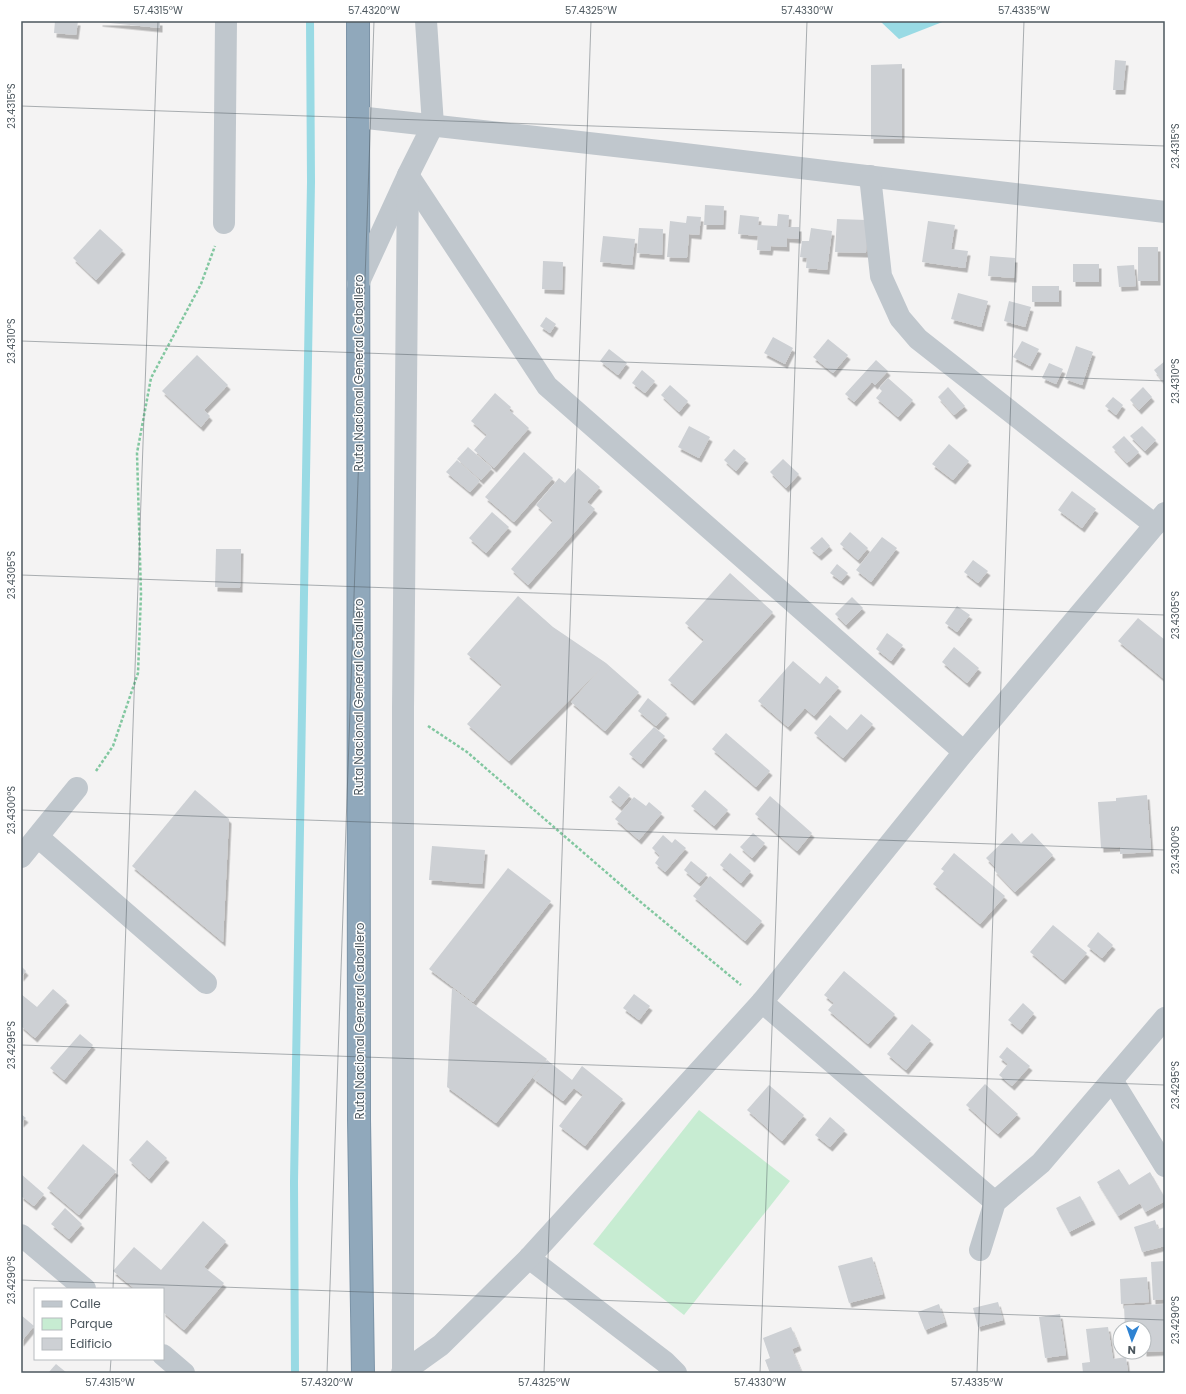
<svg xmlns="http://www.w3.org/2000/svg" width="1186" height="1394" viewBox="0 0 1186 1394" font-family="Poppins,sans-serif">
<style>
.green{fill:#c7ecd2}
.water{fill:#99dae4}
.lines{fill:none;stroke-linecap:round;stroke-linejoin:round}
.stream{stroke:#99dae4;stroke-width:8}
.building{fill:#cdd0d4;filter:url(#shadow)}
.highway-casing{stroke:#7b93a7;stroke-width:24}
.path{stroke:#82c7a0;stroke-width:2.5;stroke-dasharray:3 2;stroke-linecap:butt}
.minor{stroke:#c0c7cd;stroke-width:22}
.highway{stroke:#90a8bb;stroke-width:22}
.ticks{fill:none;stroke:#4c575e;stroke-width:1;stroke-opacity:0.45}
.labels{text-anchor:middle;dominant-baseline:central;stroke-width:3;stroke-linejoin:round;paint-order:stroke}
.street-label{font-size:12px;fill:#4c575e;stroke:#fff}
.neatline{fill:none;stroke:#4c575e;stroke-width:1.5}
.ticks-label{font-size:10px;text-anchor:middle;fill:#4c575e}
</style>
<defs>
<filter id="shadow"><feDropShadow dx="2.5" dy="4.5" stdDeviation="0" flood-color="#0004"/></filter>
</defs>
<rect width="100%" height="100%" fill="#f4f3f3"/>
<path class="green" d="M699,1110L790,1181L684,1315L593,1244Z"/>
<path class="water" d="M880,21H945L899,39Z"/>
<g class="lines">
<path class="stream" d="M295,1373L294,1182L311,182L310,21"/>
</g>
<g class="building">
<path d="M55,21H78L76,35L54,33Z"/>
<path d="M100,21H160V28L100,22Z"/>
<path d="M1115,60L1126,61L1123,90H1113Z"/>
<path d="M902,64V139H871V65Z"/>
<path d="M705,205L724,206L723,225H704Z"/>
<path d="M778,214L789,215L788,227H799V239L787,238V247L771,246L770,251L757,250L758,236L738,234L740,215L759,217L758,225L777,226Z"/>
<path d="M687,216L701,217L699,235L689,234L687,258L667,257L670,221L686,223Z"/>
<path d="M837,219L867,220L866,253L835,252Z"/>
<path d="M928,221L955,225L951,249L968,251L965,268L922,262Z"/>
<path d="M639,228L663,229L662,255L637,253Z"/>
<path d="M811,228L832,231L827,270L806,268L807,258L800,257L802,241H809Z"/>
<path d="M100,229L123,250L96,280L73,258Z"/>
<path d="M603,236L635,239L632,265L600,262Z"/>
<rect x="1138" y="247" width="20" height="34"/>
<path d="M990,256L1015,258L1014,278L988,276Z"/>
<path d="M543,261L563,262L562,290L542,289Z"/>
<rect x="1073" y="264" width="26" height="18"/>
<path d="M1134,265L1136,286L1119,287L1117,266Z"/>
<rect x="1032" y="286" width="27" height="16"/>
<path d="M958,293L988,301L981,327L951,319Z"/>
<path d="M1009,301L1031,307L1025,327L1004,321Z"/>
<path d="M546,317L556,324L550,333L540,326Z"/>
<path d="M773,337L793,348L785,364L764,353Z"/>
<path d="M828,339L848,355L833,373L813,357Z"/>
<path d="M1022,341L1039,349L1030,366L1013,357Z"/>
<path d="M1076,346L1093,352L1082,385L1065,379Z"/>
<path d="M609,349L627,363L618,375L600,361Z"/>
<path d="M197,355L228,385L204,410L210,416L201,427L162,391Z"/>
<path d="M876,360L888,371L875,385L872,382L854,402L845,394Z"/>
<path d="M1165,361V384L1154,370Z"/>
<path d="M1049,363L1063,369L1056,384L1042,378Z"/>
<path d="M642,370L655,381L645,393L632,383Z"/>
<path d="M888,378L913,400L898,417L876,398L882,391L879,388Z"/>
<path d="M670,385L688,401L679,412L661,395Z"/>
<path d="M948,387L965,406L954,415L938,397Z"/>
<path d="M1143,387L1152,397L1139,410L1130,400Z"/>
<path d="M495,393L511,407L509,410L529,428L494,468L474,450L487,435L471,421Z"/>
<path d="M1113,397L1123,405L1116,415L1105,406Z"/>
<path d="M689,426L710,437L699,458L678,447Z"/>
<path d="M1142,426L1156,440L1145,451L1130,436Z"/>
<path d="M1124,436L1139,452L1127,463L1112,447Z"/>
<path d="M949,444L969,461L953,480L932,464Z"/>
<path d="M468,447L492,468L481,480L457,459Z"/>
<path d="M734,449L746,459L736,471L724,460Z"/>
<path d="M524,452L553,478L514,522L485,497Z"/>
<path d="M783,459L799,474L786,488L770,472Z"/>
<path d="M457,460L480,481L470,492L446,472Z"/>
<path d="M578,468L600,487L587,502L595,509L528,585L511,569L553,521L536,505L559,478L565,483Z"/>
<path d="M1072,491L1096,509L1082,528L1058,510Z"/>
<path d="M492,512L509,527L486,553L469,538Z"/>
<path d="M850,532L868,548L858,560L840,544Z"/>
<path d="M822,537L830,546L819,556L810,548Z"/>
<path d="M882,537L897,548L871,582L856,570Z"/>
<path d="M216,549H241L240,588L215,587Z"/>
<path d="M973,560L988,571L978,583L964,572Z"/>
<path d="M837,564L848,573L841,581L830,573Z"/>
<path d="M730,573L773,612L692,701L668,680L704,640L685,623Z"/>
<path d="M518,596L553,627L606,663L639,692L605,731L571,702L602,667L509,761L467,724L502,685L467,654Z"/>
<path d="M852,597L863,608L846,625L835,614Z"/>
<path d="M957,606L970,615L957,632L945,623Z"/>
<path d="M1138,618L1165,640V677L1164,679L1118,641Z"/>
<path d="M887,633L903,645L891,661L876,649Z"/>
<path d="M954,647L979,668L967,683L942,662Z"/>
<path d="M793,661L820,684L826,676L839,687L814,716L805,708L788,727L758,701Z"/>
<path d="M648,698L667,714L656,726L638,711Z"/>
<path d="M861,714L873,724L843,758L814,733L830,715L847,730Z"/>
<path d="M654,727L665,736L641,764L629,754Z"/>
<path d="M726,733L770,771L756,787L712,749Z"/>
<path d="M619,786L630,795L620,807L609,797Z"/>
<path d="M195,790L229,819L223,942L132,866Z"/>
<path d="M705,790L728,810L714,826L691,806Z"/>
<path d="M1147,795L1151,852L1120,854V847L1101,848L1098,802L1116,801V798Z"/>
<path d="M770,796L812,833L797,851L755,814Z"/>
<path d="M634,797L646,806L649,802L662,813L639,840L615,819Z"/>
<path d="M753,833L765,843L752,858L740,847Z"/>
<path d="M1012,833L1021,843L1032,833L1053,855L1015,892L994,870L996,868L986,858Z"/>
<path d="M663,835L672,843L675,839L686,848L665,872L655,863L660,856L652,848Z"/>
<path d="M432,846L485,850L482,884L429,880Z"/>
<path d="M730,853L751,871L741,883L720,865Z"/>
<path d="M954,853L1005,896L980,924L933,884L944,871L941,869Z"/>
<path d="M691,861L707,874L699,883L684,870Z"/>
<path d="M508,868L551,901L473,1002L429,969Z"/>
<path d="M710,876L762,921L745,941L693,896Z"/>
<path d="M1053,925L1087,953L1063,980L1030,952Z"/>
<path d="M1098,932L1113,945L1102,958L1087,946Z"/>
<path d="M21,966L26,971L21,977Z"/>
<path d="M844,971L895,1014L868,1044L828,1010L834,1003L824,995Z"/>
<path d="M452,988L547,1059L496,1123L447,1087Z"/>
<path d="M53,989L67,1001L35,1038L21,1026V994L37,1007Z"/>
<path d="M634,994L650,1006L639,1020L623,1008Z"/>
<path d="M1023,1003L1034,1013L1020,1030L1008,1020Z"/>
<path d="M912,1024L931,1040L906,1070L887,1054Z"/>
<path d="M80,1034L93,1045L64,1080L50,1068Z"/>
<path d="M1007,1047L1030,1066L1012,1086L999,1075L1008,1064L999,1057Z"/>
<path d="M547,1060L572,1080L582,1066L623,1099L585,1146L559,1126L583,1095L574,1088L563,1101L533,1078Z"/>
<path d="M985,1084L1018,1114L998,1134L966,1105Z"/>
<path d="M769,1085L804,1115L782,1141L747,1110Z"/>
<path d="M21,1114L26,1118L21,1123Z"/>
<path d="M830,1117L845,1130L830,1147L815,1135Z"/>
<path d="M147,1140L167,1158L149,1179L129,1160Z"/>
<path d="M83,1144L116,1171L79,1215L47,1188Z"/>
<path d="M1119,1169L1129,1185L1150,1172L1165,1198V1201L1145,1212L1140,1203L1118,1216L1097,1182Z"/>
<path d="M21,1174L44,1194L34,1206L21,1196Z"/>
<path d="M1080,1196L1093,1220L1069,1232L1056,1208Z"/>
<path d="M65,1208L82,1224L69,1239L51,1224Z"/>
<path d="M1155,1220L1158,1229L1165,1227V1246L1142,1252L1134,1227Z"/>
<path d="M203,1221L226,1241L204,1267L224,1283L184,1330L163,1312V1289H135L113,1271L134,1247L161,1270Z"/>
<path d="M872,1257L883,1294L849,1303L838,1266Z"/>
<path d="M1165,1261V1299L1153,1300L1151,1262Z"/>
<path d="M1147,1277L1149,1302L1121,1304L1120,1279Z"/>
<path d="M998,1302L1003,1320L978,1327L973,1308Z"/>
<path d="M939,1304L945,1322L925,1330L918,1312Z"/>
<path d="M1165,1304V1351L1144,1352V1328H1125L1124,1306Z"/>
<path d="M1060,1314L1066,1355L1045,1358L1039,1317Z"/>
<path d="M21,1315L34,1326L21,1342Z"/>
<path d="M791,1327L799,1346L792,1349L802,1373H770L765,1360L770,1358L763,1338Z"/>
<path d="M1108,1327L1113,1359L1126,1357L1128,1373H1083L1082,1363L1090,1362L1086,1329Z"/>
<path d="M56,1364L67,1373H48Z"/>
</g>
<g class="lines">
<defs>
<path id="highway" d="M358,21L359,1120L363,1373"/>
</defs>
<use href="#highway" class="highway-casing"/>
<g class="path">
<path d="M428,726L467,752L643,904L741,985"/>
<path d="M96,771L113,746L138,673L141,594L137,453L151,378L201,284L215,246"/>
</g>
<g class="minor">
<path d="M358,117L668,152L1165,212"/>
<path d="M870,176L881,276L900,318L918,339L1155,525"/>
<path d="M224,223L226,21"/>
<path d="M358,284L408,175L547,386L964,752"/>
<path d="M38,837L206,983"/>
<path d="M21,857L77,788"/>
<path d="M762,1002L995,1202"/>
<path d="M1112,1080L1165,1166"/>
<path d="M21,1235L85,1289"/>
<path d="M980,1250L995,1202L1041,1163L1165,1018"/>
<path d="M529,1258L665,1362L676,1373"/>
<path d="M163,1355L184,1373"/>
<path d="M402,1373L441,1345L529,1258L762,1002L964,752L1165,513"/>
<path d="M403,1373V709L408,175L433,125L426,21"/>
</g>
<use href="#highway" class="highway"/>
</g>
<path class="ticks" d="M21,106L1165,146M21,341L1165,381M21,575L1165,615M21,810L1165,850M21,1045L1165,1085M21,1280L1165,1320M113,1289L158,21M110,1373L111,1359M327,1373L374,21M544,1373L591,21M760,1373L807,21M977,1373L1024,21"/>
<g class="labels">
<g class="street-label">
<text transform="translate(358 373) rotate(-90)">Ruta Nacional General Caballero</text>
<text transform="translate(358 697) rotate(-90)">Ruta Nacional General Caballero</text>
<text transform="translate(359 1021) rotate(-90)">Ruta Nacional General Caballero</text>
</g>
</g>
<rect width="1186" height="1394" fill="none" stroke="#ffffff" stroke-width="44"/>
<rect x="34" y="1288" width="130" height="72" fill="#ffffff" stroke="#b7bcbf"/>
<rect x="42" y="1301" width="20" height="6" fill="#c0c7cd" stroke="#b7bcbf"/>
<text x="70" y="1308" font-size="12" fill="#4c575e">Calle</text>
<rect x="42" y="1318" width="20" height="12" fill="#c7ecd2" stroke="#b7bcbf"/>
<text x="70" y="1328" font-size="12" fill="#4c575e">Parque</text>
<rect x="42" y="1338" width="20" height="12" fill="#cdd0d4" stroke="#b7bcbf"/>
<text x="70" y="1348" font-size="12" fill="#4c575e">Edificio</text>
<g transform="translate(1132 1340) rotate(182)"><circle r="19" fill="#ffffff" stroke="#b7bcbf"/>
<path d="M0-3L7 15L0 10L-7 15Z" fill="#2f83d2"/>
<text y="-6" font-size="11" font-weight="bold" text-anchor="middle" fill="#4c575e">N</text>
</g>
<rect x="22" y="22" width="1142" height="1350" class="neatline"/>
<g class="ticks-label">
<text x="158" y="14">57.4315°W</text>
<text x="374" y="14">57.4320°W</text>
<text x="591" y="14">57.4325°W</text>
<text x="807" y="14">57.4330°W</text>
<text x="1024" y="14">57.4335°W</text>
<text transform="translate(11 106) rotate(-90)" y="4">23.4315°S</text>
<text transform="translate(1175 146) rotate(-90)" y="4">23.4315°S</text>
<text transform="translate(11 341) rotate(-90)" y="4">23.4310°S</text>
<text transform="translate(1175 381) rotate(-90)" y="4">23.4310°S</text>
<text transform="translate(11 575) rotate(-90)" y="4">23.4305°S</text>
<text transform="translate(1175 615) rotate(-90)" y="4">23.4305°S</text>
<text transform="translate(11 810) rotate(-90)" y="4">23.4300°S</text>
<text transform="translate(1175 850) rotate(-90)" y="4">23.4300°S</text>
<text transform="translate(11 1045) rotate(-90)" y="4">23.4295°S</text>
<text transform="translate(1175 1085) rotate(-90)" y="4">23.4295°S</text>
<text transform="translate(11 1280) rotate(-90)" y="4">23.4290°S</text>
<text transform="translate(1175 1320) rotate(-90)" y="4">23.4290°S</text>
<text x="110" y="1386">57.4315°W</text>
<text x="327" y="1386">57.4320°W</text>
<text x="544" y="1386">57.4325°W</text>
<text x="760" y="1386">57.4330°W</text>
<text x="977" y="1386">57.4335°W</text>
</g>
</svg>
